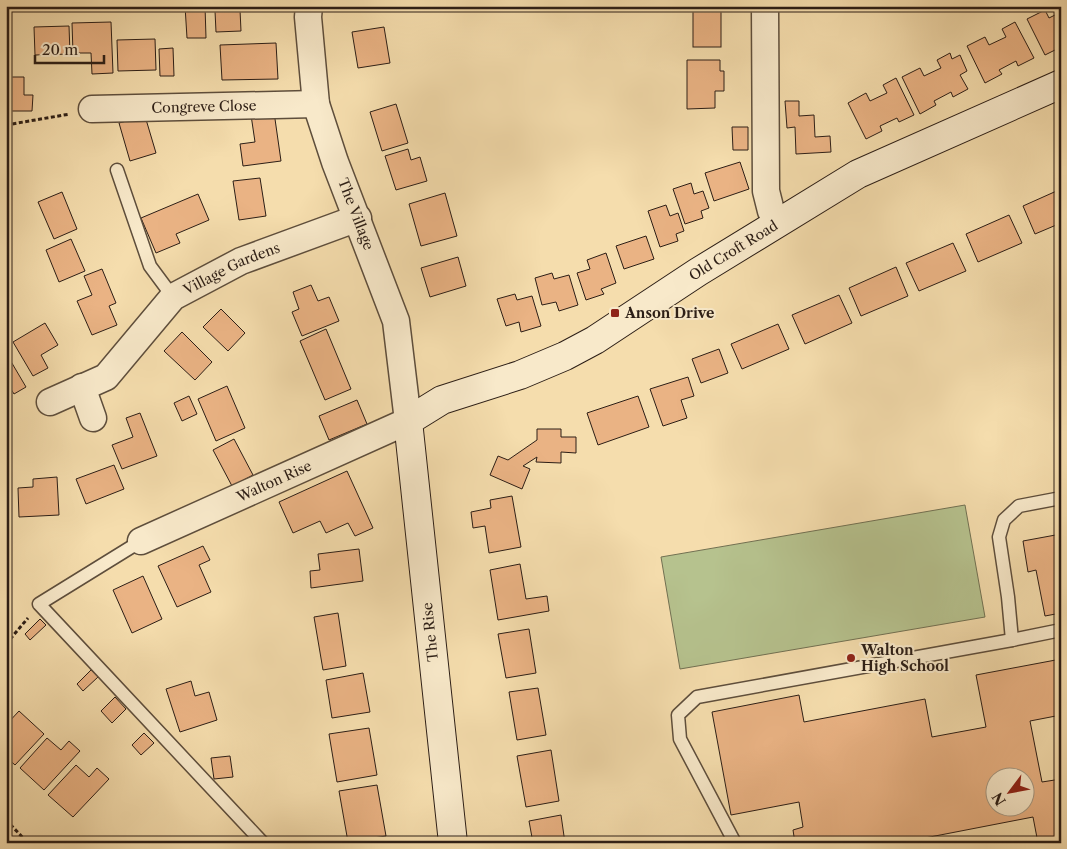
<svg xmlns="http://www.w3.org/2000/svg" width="1067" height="849" viewBox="0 0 1067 849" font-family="'Libre Caslon Text',serif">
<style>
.green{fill:#b6c28e;stroke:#717052}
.building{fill:#eab384;stroke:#2c1e16;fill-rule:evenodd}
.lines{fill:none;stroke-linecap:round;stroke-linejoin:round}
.lane-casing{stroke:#5e4e3c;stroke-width:15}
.street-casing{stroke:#5e4e3c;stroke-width:29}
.secondary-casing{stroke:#2c1e16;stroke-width:30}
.path{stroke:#2c1e16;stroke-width:3;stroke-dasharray:4 2.5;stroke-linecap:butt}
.lane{stroke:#f8e9ca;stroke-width:12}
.street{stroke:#f8e9ca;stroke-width:26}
.secondary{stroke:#f8e9ca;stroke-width:28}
.poi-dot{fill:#8f2418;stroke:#f8e9ca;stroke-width:2}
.labels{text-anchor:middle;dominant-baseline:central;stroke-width:4;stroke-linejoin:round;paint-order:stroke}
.street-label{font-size:14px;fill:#2c1e16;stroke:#f8e9ca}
.poi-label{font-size:14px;font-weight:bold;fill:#2c1e16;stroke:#f8e9ca;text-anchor:start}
</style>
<rect width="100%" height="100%" fill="#f5ddad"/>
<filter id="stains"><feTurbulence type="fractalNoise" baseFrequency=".004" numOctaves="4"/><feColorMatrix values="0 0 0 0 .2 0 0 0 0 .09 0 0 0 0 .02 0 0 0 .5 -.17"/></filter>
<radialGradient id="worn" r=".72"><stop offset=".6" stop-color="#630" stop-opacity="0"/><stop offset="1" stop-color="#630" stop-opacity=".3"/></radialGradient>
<path class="green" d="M965,505L985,617L680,669L661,557Z"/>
<g class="building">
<path d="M185,6H205L206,38H187Z"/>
<rect x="693" y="8" width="28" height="39"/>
<path d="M240,10L241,31L216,32L215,11Z"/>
<path d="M1045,10L1049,18L1061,12V42L1059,43L1061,47L1045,55L1027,19Z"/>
<path d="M111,22L113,73L92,74L91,53H73L72,23Z"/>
<path d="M1015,22L1034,58L1018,66L1016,61L999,70L1002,74L985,83L967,46L985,37L989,45L1006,37L1002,29Z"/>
<path d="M69,26L70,54L35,55L34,27Z"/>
<path d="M384,27L390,63L358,68L352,32Z"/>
<path d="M155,39L156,70L118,71L117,40Z"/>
<path d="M276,43L278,79L222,80L220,45Z"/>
<path d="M173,48L174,76H160L159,49Z"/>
<path d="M950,53L952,59L960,55L967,71L960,75L968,89L953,97L951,92L934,101L936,105L920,114L902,77L920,68L924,76L941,68L937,60Z"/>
<path d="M687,60H720V71H724V91H715V108L687,109Z"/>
<path d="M6,77H24V95H33L32,111H6Z"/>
<path d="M896,78L914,115L899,122L897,118L880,126L882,131L866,139L848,103L866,93L870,101L887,93L883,85Z"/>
<path d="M785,101H799V116L814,115L815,137L830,136L831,152L796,154L795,127L787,128Z"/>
<path d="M396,104L408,143L382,151L370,112Z"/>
<path d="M274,112L281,161L243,166L240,144L255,142L251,115Z"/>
<path d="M145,116L156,153L130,161L119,123Z"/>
<path d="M732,127H748V150H733Z"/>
<path d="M408,149L411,160L420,157L427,181L396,190L385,156Z"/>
<path d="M740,162L749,189L714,201L705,173Z"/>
<path d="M260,178L266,216L239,220L233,181Z"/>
<path d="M691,183L694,194L703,191L709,208L701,211L703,218L685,224L673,189Z"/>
<path d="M1061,189V223L1035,234L1023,206Z"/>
<path d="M62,192L77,229L54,239L38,202Z"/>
<path d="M445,193L457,236L421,246L409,204Z"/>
<path d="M198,194L209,220L176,234L180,243L156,253L141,218Z"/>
<path d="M666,205L670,216L678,213L684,231L676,234L678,241L660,247L648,211Z"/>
<path d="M1009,215L1022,243L978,262L966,234Z"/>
<path d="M646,236L654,259L624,269L616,246Z"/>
<path d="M71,239L85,271L59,282L46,250Z"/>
<path d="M953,243L966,271L919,291L906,263Z"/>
<path d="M606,253L616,283L601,289L604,294L586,300L577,273L590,269L587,260Z"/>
<path d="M458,257L466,286L430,297L421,268Z"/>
<path d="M896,267L908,296L861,316L849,288Z"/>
<path d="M102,269L116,303L109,306L117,325L92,335L77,301L92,295L84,276Z"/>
<path d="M552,273L554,279L569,275L578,305L559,311L556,302L542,305L535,278Z"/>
<path d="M311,285L318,301L329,297L339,321L302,336L292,312L299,309L293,292Z"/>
<path d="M515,294L517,300L532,296L541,326L521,332L519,322L506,326L497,299Z"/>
<path d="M839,295L852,323L805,344L792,315Z"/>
<path d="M221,309L245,333L228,351L203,327Z"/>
<path d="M45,323L58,345L41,355L48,368L33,376L13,342Z"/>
<path d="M778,324L789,349L742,369L731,344Z"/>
<path d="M326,329L351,389L325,400L300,341Z"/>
<path d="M182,332L212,362L195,380L164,351Z"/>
<path d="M719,349L728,373L701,383L692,359Z"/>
<path d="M6,353L26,387L14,394L6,381Z"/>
<path d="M688,377L694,396L681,400L687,418L663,426L650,389Z"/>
<path d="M227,386L245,428L216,441L198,399Z"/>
<path d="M189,396L197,414L182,421L174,403Z"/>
<path d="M638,396L649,427L598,445L587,413Z"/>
<path d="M357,400L367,424L329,440L319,416Z"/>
<path d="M140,413L157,456L122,469L112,445L133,437L126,418Z"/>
<path d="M537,429H561V437H576V453L561,452V463L536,462L537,457L523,466L530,469L522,489L490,475L498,456L508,460L537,440Z"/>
<path d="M234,439L253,475L232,486L213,450Z"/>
<path d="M114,465L124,489L86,504L76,479Z"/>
<path d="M347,471L373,528L355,536L348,523L326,533L320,521L293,533L279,502Z"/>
<path d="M57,477L59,515L19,517L18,488L33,487V479Z"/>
<path d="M512,496L521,547L489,553L485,526L473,528L471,512L491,508L490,500Z"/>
<path d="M1061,534V613L1045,616L1036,570L1028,572L1023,541Z"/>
<path d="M203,546L210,560L199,565L211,592L177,607L158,566Z"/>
<path d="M359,549L363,581L311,588L310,571L320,570L318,554Z"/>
<path d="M520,564L526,599L547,596L549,611L498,620L490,570Z"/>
<path d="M143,576L162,619L132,633L113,590Z"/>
<path d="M338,613L346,666L323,670L314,617Z"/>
<path d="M40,619L46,625L30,640L25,634Z"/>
<path d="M529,629L536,673L506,678L498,634Z"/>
<path d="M1061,659V715L1030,721L1042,782L1061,779V843H1038L1033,817L899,843H795L793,830L803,827L799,802L731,815L712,712L799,695L804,722L925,699L932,737L986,727L976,675ZM994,776H1024V806H994Z"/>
<path d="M91,670L98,677L83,691L77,684Z"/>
<path d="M363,673L370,712L332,718L326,680Z"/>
<path d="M191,681L195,696L209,692L217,720L180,732L166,689Z"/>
<path d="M538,688L546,735L517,740L509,692Z"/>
<path d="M115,697L126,709L112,723L101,711Z"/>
<path d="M19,711L44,734L15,765L6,757V725Z"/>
<path d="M369,728L377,775L337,782L329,734Z"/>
<path d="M144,733L154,743L141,755L132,745Z"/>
<path d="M47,738L61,750L69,741L80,751L44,790L20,768Z"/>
<path d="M551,750L559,801L526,807L517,756Z"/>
<path d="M230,756L233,777L214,779L211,758Z"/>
<path d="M76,765L89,777L97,768L109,779L73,817L48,795Z"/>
<path d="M377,785L386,836L348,842L339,791Z"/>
<path d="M561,815L565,843H533L529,821Z"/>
</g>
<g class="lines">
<defs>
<g id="lane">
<path d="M117,170L150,266L173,297"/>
<path d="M141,541L39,604L263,843"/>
<path d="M1012,640L1061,630"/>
<path d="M735,843L680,739L678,715L697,697L1012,640L1008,597L999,537L1004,520L1019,506L1061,498"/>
</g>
<g id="street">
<path d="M765,6L766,191L771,211L777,222"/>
<path id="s1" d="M92,109L316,104"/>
<path d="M82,387L93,418"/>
<path id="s2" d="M50,402L106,377L173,297L241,261L358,218"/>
<path id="s3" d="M141,541L408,421L396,321L335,162L316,104L308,17L309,6"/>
</g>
<g id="secondary">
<path id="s4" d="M453,843L408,421L442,400L520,375L565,356L595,340L698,272L858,174L1061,84"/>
</g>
</defs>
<use href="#lane" class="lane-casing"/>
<use href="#street" class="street-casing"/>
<use href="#secondary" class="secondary-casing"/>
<g class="path">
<path d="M6,125L70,114"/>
<path d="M6,644L28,618"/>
<path d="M6,820L28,843"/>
</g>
<use href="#lane" class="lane"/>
<use href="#street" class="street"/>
<use href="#secondary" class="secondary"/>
</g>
<g class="poi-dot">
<rect x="610" y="308" width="10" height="10" rx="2.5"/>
<circle cx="851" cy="658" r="5"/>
</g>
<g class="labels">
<g class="street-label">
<text stroke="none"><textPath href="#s1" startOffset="112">Congreve Close</textPath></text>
<text transform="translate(356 214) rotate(69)">The Village</text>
<text stroke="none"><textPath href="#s4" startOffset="794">Old Croft Road</textPath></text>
<text stroke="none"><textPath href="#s2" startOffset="231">Village Gardens</textPath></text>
<text stroke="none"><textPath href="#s3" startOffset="146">Walton Rise</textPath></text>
<text transform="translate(430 632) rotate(-96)">The Rise</text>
</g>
<g class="poi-label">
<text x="625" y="313">Anson Drive</text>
<text x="861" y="650">Walton<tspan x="861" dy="16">High School</tspan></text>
</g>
</g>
<rect width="1067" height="849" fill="none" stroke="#f5ddad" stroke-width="25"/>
<rect x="8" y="8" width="1052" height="834" fill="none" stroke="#2c1e16" stroke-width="2.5"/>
<rect x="12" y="12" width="1042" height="824" fill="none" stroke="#2c1e16"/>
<g transform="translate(1010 792) rotate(238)"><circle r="24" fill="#f8e9ca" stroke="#a69882"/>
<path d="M0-4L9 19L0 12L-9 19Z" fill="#8f2418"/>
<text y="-8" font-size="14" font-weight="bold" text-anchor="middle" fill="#2c1e16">N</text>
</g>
<path d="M35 55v8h69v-8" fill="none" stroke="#2c1e16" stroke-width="2.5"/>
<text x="42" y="55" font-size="15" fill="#2c1e16" stroke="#f8e9ca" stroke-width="4" paint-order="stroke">20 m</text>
<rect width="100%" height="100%" filter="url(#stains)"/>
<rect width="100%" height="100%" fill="url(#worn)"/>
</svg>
